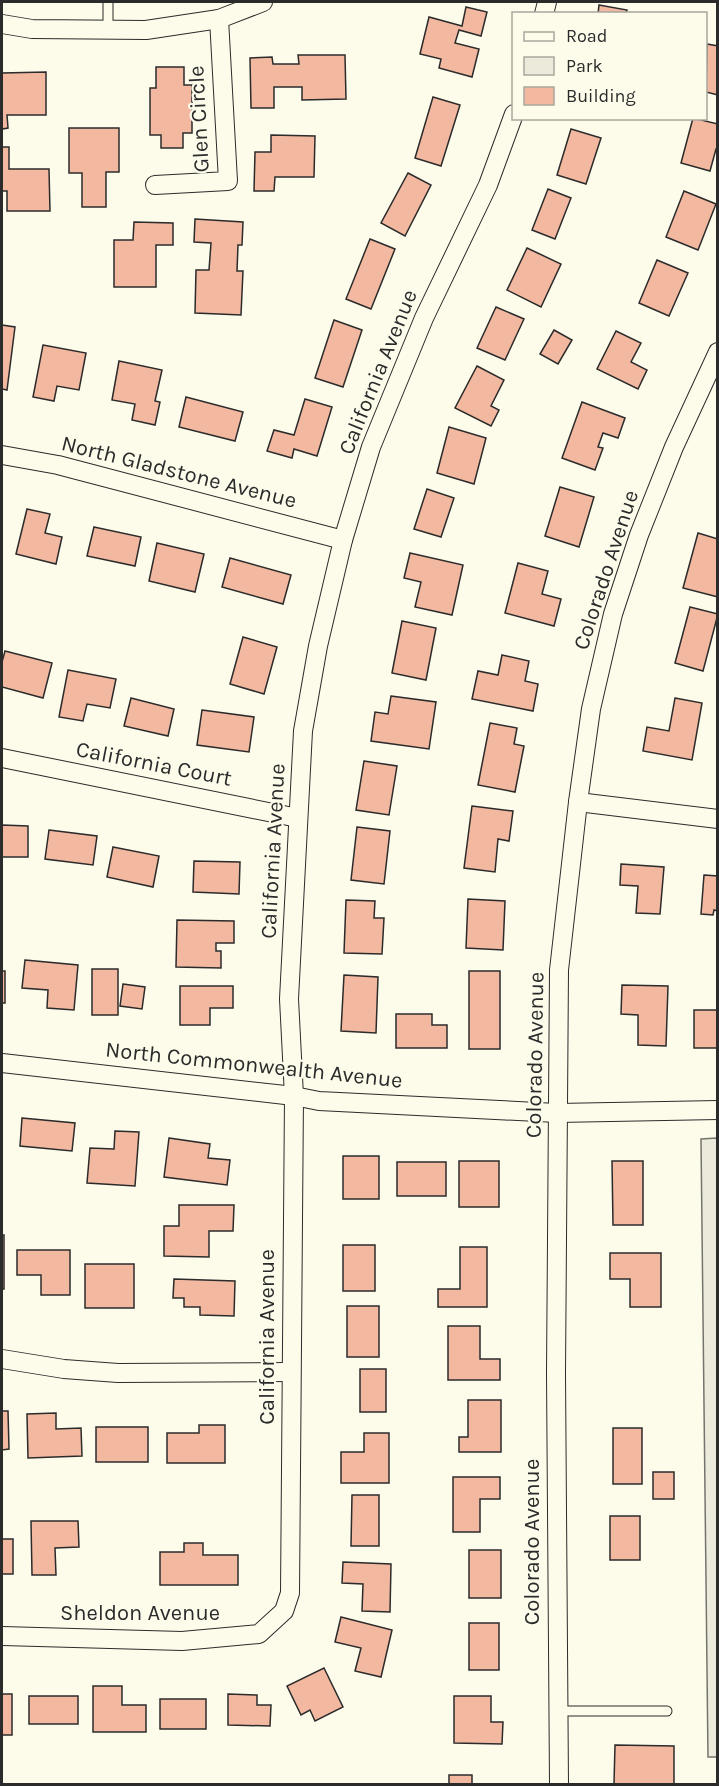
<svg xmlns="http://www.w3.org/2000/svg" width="719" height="1786" viewBox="0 0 719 1786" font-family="Karla,sans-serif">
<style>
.green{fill:#ecebdb;stroke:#74746e;stroke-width:1.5}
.building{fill:#f2b8a0;stroke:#2b2b2b;stroke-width:1.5}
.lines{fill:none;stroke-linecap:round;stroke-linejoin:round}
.service-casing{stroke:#2b2b2b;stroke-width:11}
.minor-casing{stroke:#2b2b2b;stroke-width:20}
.service{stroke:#fdfbea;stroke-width:9}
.minor{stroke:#fdfbea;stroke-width:18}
.labels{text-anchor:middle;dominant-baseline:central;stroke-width:4.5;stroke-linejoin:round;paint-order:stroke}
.street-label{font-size:22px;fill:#2b2b2b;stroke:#fdfbea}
</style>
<rect width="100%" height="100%" fill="#fdfbea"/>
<path class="green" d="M717,1138L718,1757H708L701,1139Z"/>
<g class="building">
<path d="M599,5L627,10L626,14H598Z"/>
<path d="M466,7L487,12L481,36L459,30L455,43L479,49L472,77L439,68L441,59L420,54L429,17L462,26Z"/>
<path d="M707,44L718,46V95L706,92Z"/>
<path d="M298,55H345L346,99L302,100V87H274V108H251L250,58L272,57L273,64H299Z"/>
<path d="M156,67H184V85H192V133H183V148H161V135H150V88H156Z"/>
<path d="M46,72V115H7L8,128L2,129V73Z"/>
<path d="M433,97L460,105L441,166L415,158Z"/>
<path d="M693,118L718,124V149H716L710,171L681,163Z"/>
<path d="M69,128H119V172H106V207H82V173H69Z"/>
<path d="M571,129L601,138L586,184L557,175Z"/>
<path d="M271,135L315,136L314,177H275L274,191H254L255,152H271Z"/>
<path d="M2,147H9V169H49L50,211H7V191H2Z"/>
<path d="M408,173L431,185L405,236L381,223Z"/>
<path d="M548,189L571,198L555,239L532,230Z"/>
<path d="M684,191L716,204L698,250L666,237Z"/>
<path d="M195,219L243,222L242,245H238L237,271H243L241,315L195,313L196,270H209L211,243L194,242Z"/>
<path d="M134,222L173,223V245H156V287H114V240H133Z"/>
<path d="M370,239L395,249L371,309L346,299Z"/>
<path d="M527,248L561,264L541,307L507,290Z"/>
<path d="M657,260L688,273L669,316L639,303Z"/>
<path d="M496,307L524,319L505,360L477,348Z"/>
<path d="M334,320L362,330L343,387L315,378Z"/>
<path d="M2,325L15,327L7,390L2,389Z"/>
<path d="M554,330L572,340L558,364L540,354Z"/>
<path d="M616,331L641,343L631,362L647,370L638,389L597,369Z"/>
<path d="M43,345L86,353L79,390L57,386L54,401L33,397Z"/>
<path d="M119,361L162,370L155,401L160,402L155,425L132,420L135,404L112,400Z"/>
<path d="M477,366L504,380L491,406L499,410L491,426L455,408Z"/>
<path d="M186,397L243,412L235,441L179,427Z"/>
<path d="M305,399L332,407L317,456L294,449L292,458L267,451L274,430L294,435Z"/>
<path d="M582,402L625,418L618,438L603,433L598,447L603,448L595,470L562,458Z"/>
<path d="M449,427L486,438L474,484L437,473Z"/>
<path d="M560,487L594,497L579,547L545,536Z"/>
<path d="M427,489L454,498L441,537L414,529Z"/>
<path d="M27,509L50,514L45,533L62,537L56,564L16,554Z"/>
<path d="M94,527L141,537L135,566L87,556Z"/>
<path d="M698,533L718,539V597L683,588Z"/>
<path d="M157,543L204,554L195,592L149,581Z"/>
<path d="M410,553L463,565L452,615L415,607L421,582L404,578Z"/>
<path d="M230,558L291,575L283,604L222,587Z"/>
<path d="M518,563L548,571L542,594L561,599L554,626L505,613Z"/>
<path d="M690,607L718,614L703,671L675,663Z"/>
<path d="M402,621L436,628L426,680L392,673Z"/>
<path d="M243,637L277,647L264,694L230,684Z"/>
<path d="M5,651L52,663L43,698L2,687V662Z"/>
<path d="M502,655L529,661L525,681L538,684L533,711L472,699L478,671L498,675Z"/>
<path d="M68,670L116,679L110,708L87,704L83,721L59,717Z"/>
<path d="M391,696L436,702L429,749L371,741L375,712L388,714Z"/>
<path d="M131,698L174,709L168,736L124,726Z"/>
<path d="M675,698L702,703L692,760L643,751L647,727L669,731Z"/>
<path d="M202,710L254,717L249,752L197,745Z"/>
<path d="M490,723L517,728L514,744L524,746L515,792L478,785Z"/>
<path d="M364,761L397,766L389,815L356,810Z"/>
<path d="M472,806L513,811L509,841L498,839L495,872L464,868Z"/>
<path d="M2,825L28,826V857H2Z"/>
<path d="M357,827L390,831L384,884L351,880Z"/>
<path d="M49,830L97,836L93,865L45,859Z"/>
<path d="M113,847L159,856L153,887L107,877Z"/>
<path d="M194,861L240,862L239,894L193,892Z"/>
<path d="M621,864L664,867L660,914L636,913L638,886L620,885Z"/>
<path d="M704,875L718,876V911L714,910L713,915L701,914Z"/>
<path d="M468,899L505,901L503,950L466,948Z"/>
<path d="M346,900L375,901L374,918H384L382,954L344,953Z"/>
<path d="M177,920L234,921V943H216V951H221V968L176,967Z"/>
<path d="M25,960L78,965L74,1010L47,1008L48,990L22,988Z"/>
<rect x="92" y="969" width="26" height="46"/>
<rect x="2" y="971" width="3" height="32"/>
<rect x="469" y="971" width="31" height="78"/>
<path d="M344,975L378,977L376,1033L341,1031Z"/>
<path d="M123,984L145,987L142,1009L120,1006Z"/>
<path d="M622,985L668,986L666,1046L638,1045V1015L621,1014Z"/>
<path d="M180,986H233V1008H210V1025H180Z"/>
<rect x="694" y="1010" width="24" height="38"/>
<path d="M396,1014H432V1025H447V1048H396Z"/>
<path d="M22,1118L75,1123L72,1151L20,1146Z"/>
<path d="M115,1131L139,1132L135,1186L87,1183L90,1148L114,1149Z"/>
<path d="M169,1138L210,1144L208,1158L230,1160L227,1185L164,1177Z"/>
<rect x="343" y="1156" width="36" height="43"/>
<rect x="459" y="1161" width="40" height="46"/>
<path d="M612,1161H643V1225H613Z"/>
<rect x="397" y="1162" width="49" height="34"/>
<path d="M179,1205H234L233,1231H209V1257L164,1256V1226H179Z"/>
<rect x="2" y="1235" width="2" height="54"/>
<rect x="343" y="1245" width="32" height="46"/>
<path d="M460,1247H487V1307H438V1289H460Z"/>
<path d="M17,1250H70V1295H41V1275H17Z"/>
<path d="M610,1253H661V1307H630V1279H610Z"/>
<rect x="85" y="1264" width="49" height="44"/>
<path d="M174,1279L235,1281L234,1316L200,1315V1307H184V1298H173Z"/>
<rect x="347" y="1306" width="32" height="51"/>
<path d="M448,1326H480V1359H500V1380H448Z"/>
<rect x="360" y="1369" width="26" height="43"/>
<path d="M468,1400H501V1452H459V1437H468Z"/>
<path d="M2,1411H8L9,1449L2,1450Z"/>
<path d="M56,1413V1429L81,1428L82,1456L28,1458L27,1414Z"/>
<path d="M199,1425H225V1463H167V1433H199Z"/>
<rect x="96" y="1427" width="52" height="35"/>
<rect x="613" y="1428" width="29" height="56"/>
<path d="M364,1433H389V1483H341V1452H364Z"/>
<rect x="653" y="1472" width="21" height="27"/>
<path d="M453,1477H500V1499H480V1532H453Z"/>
<path d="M352,1495H379V1546H351Z"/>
<rect x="610" y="1516" width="30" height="44"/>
<path d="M31,1521H78L79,1547L55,1548L56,1575H32Z"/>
<rect x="2" y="1539" width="11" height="35"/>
<path d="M184,1543H203V1555H238V1585H160V1552H184Z"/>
<rect x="469" y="1550" width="32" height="48"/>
<path d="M343,1562L391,1564L390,1612L362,1611L363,1584L342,1583Z"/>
<path d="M341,1617L392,1630L381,1677L355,1671L361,1648L335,1642Z"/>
<rect x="469" y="1623" width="30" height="47"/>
<path d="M324,1668L343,1707L315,1721L310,1710L301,1715L287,1686Z"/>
<path d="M93,1686H122V1705H146V1732H93Z"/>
<rect x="2" y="1694" width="10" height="41"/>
<path d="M228,1694L257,1695V1705H271L270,1726L228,1725Z"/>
<rect x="29" y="1696" width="49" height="28"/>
<path d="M454,1696H491V1722H503L502,1744L454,1743Z"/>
<rect x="160" y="1699" width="46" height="30"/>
<path d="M615,1745L674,1746V1784H614Z"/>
<rect x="449" y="1775" width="23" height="9"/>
</g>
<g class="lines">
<defs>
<g id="service">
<path d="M108,2V29"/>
<path d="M557,1711H667"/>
</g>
<g id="minor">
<path d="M544,14L547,2"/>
<path d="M2,24L32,29L146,30L219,19L263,2"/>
<path d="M155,185L228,181L219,19"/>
<path d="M2,455L58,465L343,540"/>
<path d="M2,758L298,818"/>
<path d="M578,802L718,819"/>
<path d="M2,1063L294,1096L319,1101L557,1113L718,1110"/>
<path d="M2,1359L64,1369L118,1373L291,1372"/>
<path d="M2,1636L182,1641L259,1634L284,1611L290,1593L294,1096L289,999L303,731L318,646L343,540L371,447L424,318L488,185L514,114"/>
<path d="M559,1784L556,1374L559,970L578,802L591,709L613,614L639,535L674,447L718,352"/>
</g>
</defs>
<use href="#service" class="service-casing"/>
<use href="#minor" class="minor-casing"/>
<use href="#service" class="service"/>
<use href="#minor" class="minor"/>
</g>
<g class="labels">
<g class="street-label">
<text transform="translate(199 119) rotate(-93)">Glen Circle</text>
<text transform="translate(378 372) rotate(-68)">California Avenue</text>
<text transform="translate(179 472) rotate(14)">North Gladstone Avenue</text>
<text transform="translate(606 570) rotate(-72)">Colorado Avenue</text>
<text transform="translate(154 764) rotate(11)">California Court</text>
<text transform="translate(273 851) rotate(-87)">California Avenue</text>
<text transform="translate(535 1055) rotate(-89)">Colorado Avenue</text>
<text transform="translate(254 1065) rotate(6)">North Commonwealth Avenue</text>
<text transform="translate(267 1337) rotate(-90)">California Avenue</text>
<text transform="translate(532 1542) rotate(-90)">Colorado Avenue</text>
<text x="140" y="1613">Sheldon Avenue</text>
</g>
</g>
<rect width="719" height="1786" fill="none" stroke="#2b2b2b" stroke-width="6"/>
<rect x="512" y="12" width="195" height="108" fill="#fdfbea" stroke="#a9a89e" stroke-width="1.5"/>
<rect x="524" y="32" width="30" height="9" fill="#fdfbea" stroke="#a9a89e" stroke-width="1.5"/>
<text x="566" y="42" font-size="18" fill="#2b2b2b">Road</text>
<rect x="524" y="57" width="30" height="18" fill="#ecebdb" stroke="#a9a89e" stroke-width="1.5"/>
<text x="566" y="72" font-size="18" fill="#2b2b2b">Park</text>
<rect x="524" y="87" width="30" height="18" fill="#f2b8a0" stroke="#a9a89e" stroke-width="1.5"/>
<text x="566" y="102" font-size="18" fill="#2b2b2b">Building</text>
</svg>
